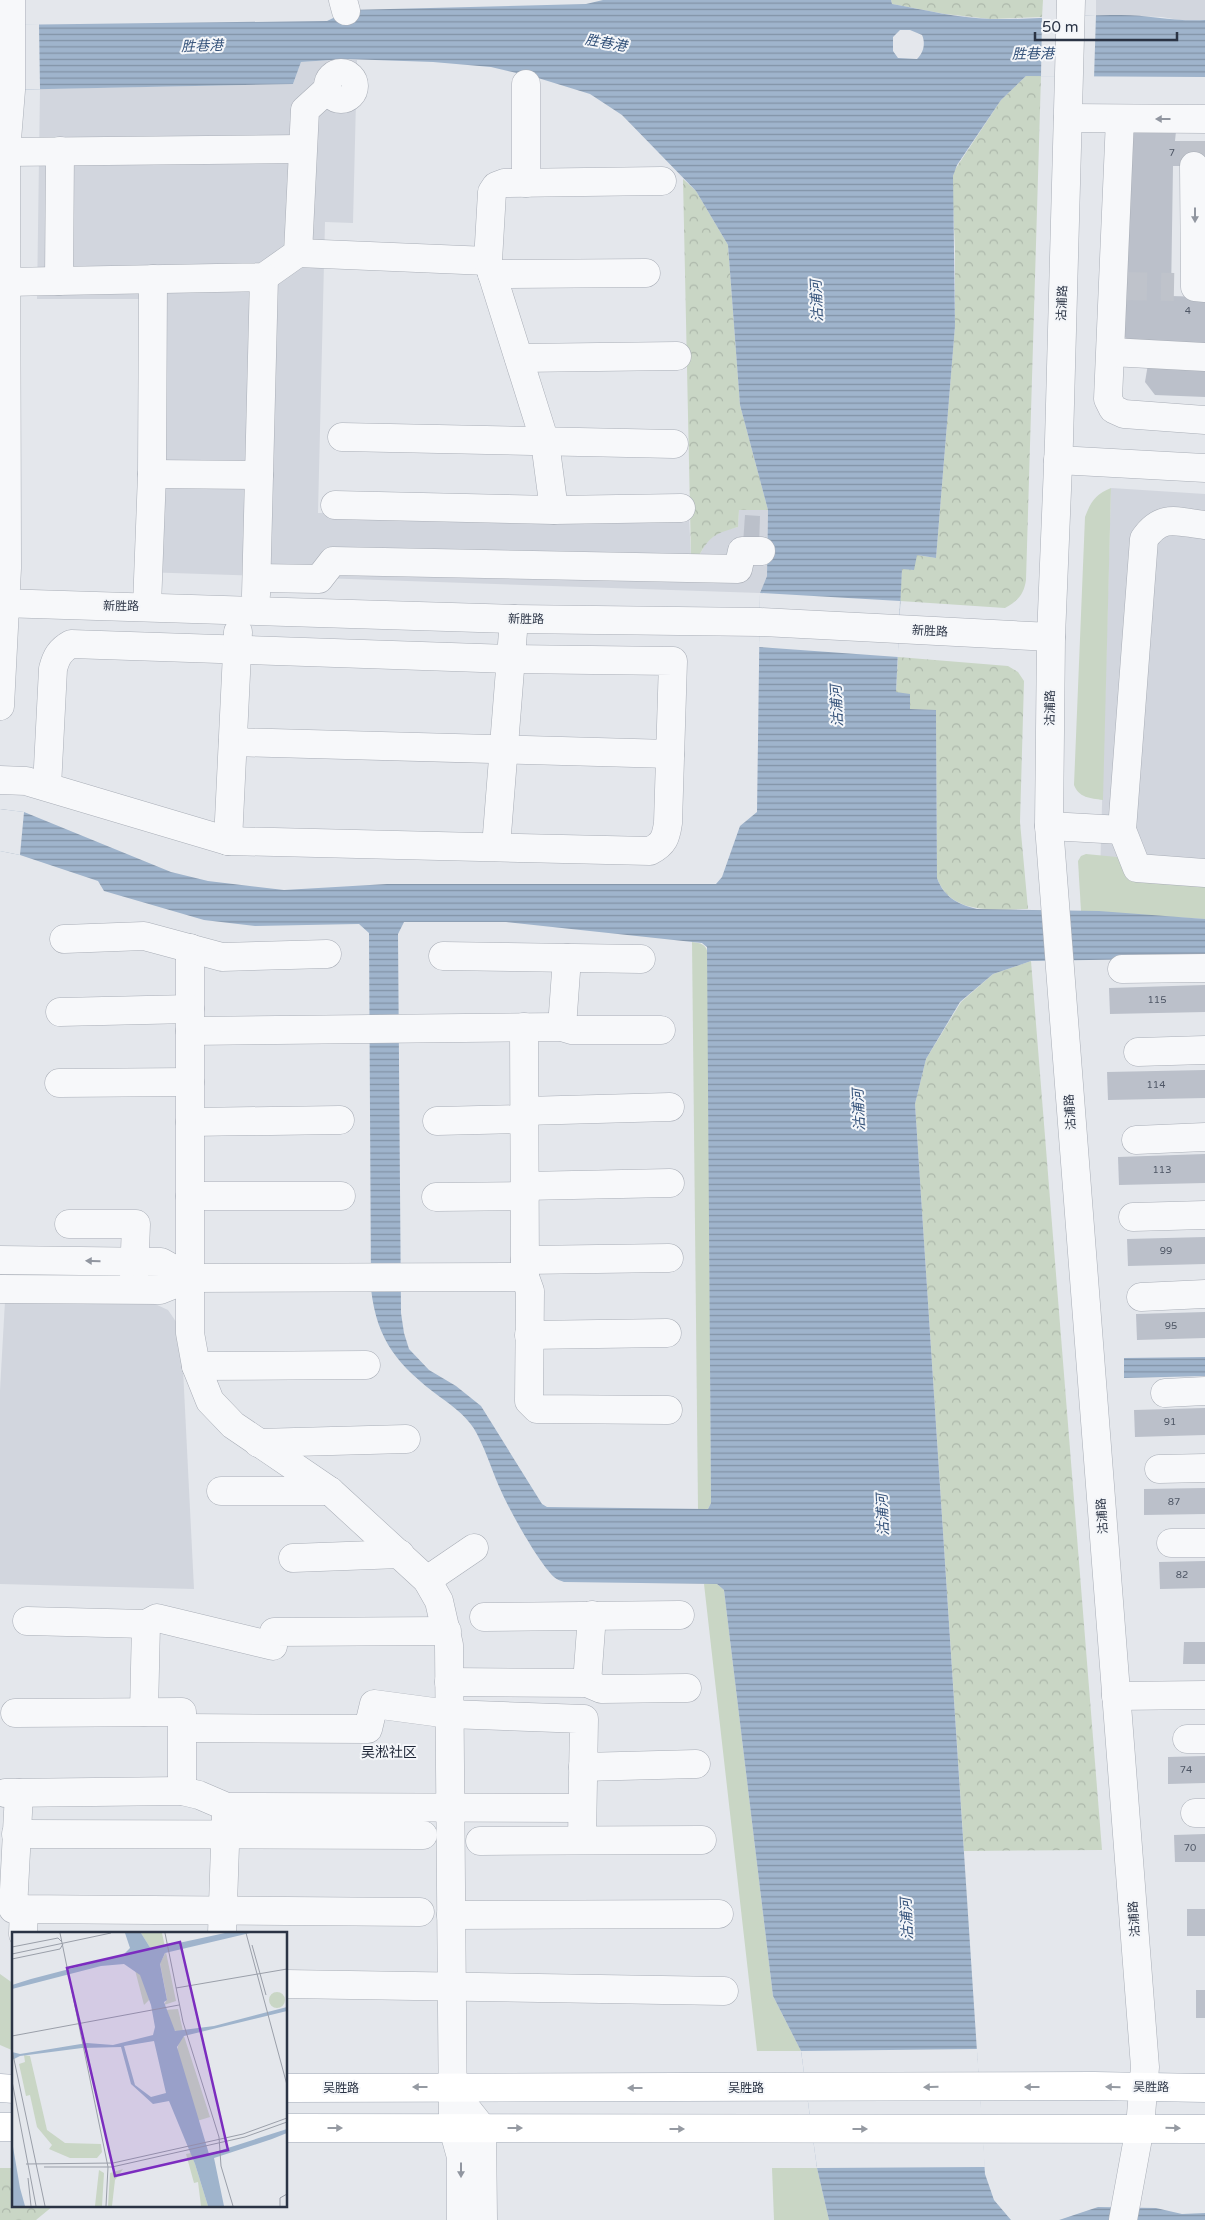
<svg xmlns="http://www.w3.org/2000/svg" width="1205" height="2220" viewBox="0 0 1205 2220" font-family="'Varela Round','Noto Sans SC',sans-serif">
<style>
.built{fill:#d2d6de}
.green{fill:#c9d6c5}
.forest{fill:url(#forest-crowns)}
.water{fill:url(#water-rules);fill-rule:evenodd}
.pier{fill:#e4e7ec}
.building{fill:#bbc0ca}
.lines{fill:none;stroke-linecap:round;stroke-linejoin:round}
.minor-tunnel{stroke:#bfc3cb;stroke-width:28;stroke-dasharray:28 14;stroke-linecap:butt}
.minor-casing{stroke:#a9aeb7;stroke-width:29}
.major-casing{stroke:#a3abb8;stroke-width:29}
.minor{stroke:#f7f8fa;stroke-width:28}
.major{stroke:#fff;stroke-width:28}
.oneway{fill:#9196a0}
.oneway2{fill:#959aa2}
.labels{text-anchor:middle;dominant-baseline:central;stroke-width:4;stroke-linejoin:round;paint-order:stroke}
.number-label{font-size:10px;fill:#4f5766}
.street-label{font-size:12px;fill:#2b3445;stroke:#f4f6f9}
.water-label{font-size:14px;font-style:italic;fill:#34527a;stroke:#f4f6f9}
.neighbourhood-label{font-size:14px;fill:#1d2536;stroke:#f4f6f9}
.inset-road{fill:none;stroke:#9a9fa9;stroke-width:1}
.view{fill:#7b2cbf;fill-opacity:0.15;stroke:#7b2cbf;stroke-width:2.5}
.inset-edge{fill:none;stroke:#2b3445;stroke-width:2.5}
</style>
<defs>
<pattern id="forest-crowns" width="20" height="18" patternUnits="userSpaceOnUse" patternTransform="scale(1.25)"><rect width="20" height="18" fill="#c9d6c5"/><path d="M2 6a3 3 0 1 1 6 0M12 15a3 3 0 1 1 6 0" fill="none" stroke="#adb8ab"/></pattern>
<pattern id="water-rules" width="6" height="5" patternUnits="userSpaceOnUse" patternTransform="scale(1.25)"><rect width="6" height="5" fill="#9fb4cc"/><path d="M0 2.5h6" fill="none" stroke="#8293a7"/></pattern>
</defs>
<rect width="100%" height="100%" fill="#e4e7ec"/>
<g class="built">
<path d="M1096,0H1205V20L1185,21L1162,17L1096,15Z"/>
<path d="M346,59L357,60L353,223L325,222L318,513L689,516L691,557L699,556L707,541L721,531L738,527L739,510H768L767,576L760,593L142,572L147,299H37L40,89L293,84L301,62Z"/>
<path d="M1111,488L1205,494V919L1099,911Z"/>
<path d="M5,1301L153,1303L168,1310L181,1329L194,1589L0,1584V1390Z"/>
</g>
<g class="green">
<path d="M1111,488L1103,800C1090,798 1079,798 1074,785L1085,517C1091,501 1096,494 1111,488Z"/>
<path d="M1086,854L1117,857L1205,881V919L1081,911L1078,861L1081,856Z"/>
<path d="M692,942C701,943 706,944 708,954L711,1503L708,1509H698Z"/>
<path d="M704,1584H717L724,1590L773,1996L801,2051H757Z"/>
<path d="M0,1974L14,1984V2051L0,2045Z"/>
<path d="M772,2168H817L829,2220H774Z"/>
</g>
<g class="forest">
<path d="M891,0H1043L1042,17L990,19L945,14L892,4Z"/>
<path d="M1026,76H1041L1026,580C1024,594 1018,601 1005,608L900,601L902,568L917,555L936,558L955,326V248L952,182L954,171L1001,100Z"/>
<path d="M683,179L696,191L728,245L740,405L768,510H739L738,527C717,533 709,536 699,556L691,557Z"/>
<path d="M898,657L1008,666L1018,672L1024,681L1020,822L1028,909C995,909 951,916 937,878L936,710L909,709L896,692Z"/>
<path d="M1031,961L1102,1850L964,1851L915,1104L926,1059L961,1002L993,974Z"/>
<path d="M0,2168H14V2206H53L36,2220H0Z"/>
</g>
<g class="water">
<path d="M603,0H891L892,4C925,10 958,18 991,19C1034,20 1078,14 1121,15C1149,15 1177,22 1205,20V77L1026,76L1001,100L957,165L953,176L955,326L936,558L917,555L914,570L902,569L896,692L910,694V709L936,710L937,878C944,897 957,904 977,909L1099,911L1205,919V958L1031,961L993,974L960,1002L926,1059L915,1104L985,2174L994,2200L1011,2220H829L817,2168L801,2051L773,1996L724,1590L717,1584L564,1582C561,1581 556,1579 554,1577C539,1563 511,1513 502,1493C493,1474 487,1453 477,1434C469,1418 454,1407 440,1397C399,1366 377,1342 371,1289L369,933L359,924L255,926L204,920L104,891L98,881L20,855L0,851V809L24,812L171,872L208,881L284,890L387,884H716L722,877L740,826L757,812L760,593L767,576L768,510L740,405L728,245L696,191L622,115L590,94L538,78L491,67L433,62L346,59L301,62L293,84L0,90V25L327,21L350,10L586,4ZM900,30H910L922,35C926,44 923,53 917,59L898,58L893,51V37ZM404,922H506L702,943L707,947L711,1503L708,1509L547,1507L542,1504L481,1406L456,1386L429,1370L409,1349L404,1333L401,1313L398,934Z"/>
<path d="M1205,1357V1376L1124,1378V1358Z"/>
<path d="M1098,2207L1156,2208L1182,2214L1205,2213V2220H1059Z"/>
</g>
<g class="pier">
<path d="M1096,15L1094,78L1041,76L1042,17Z"/>
<path d="M39,24L40,89L0,90V25Z"/>
<path d="M760,593L900,601L898,657L759,647Z"/>
<path d="M0,809L24,812L20,855L0,851Z"/>
<path d="M977,2049L985,2167L817,2168L801,2051Z"/>
</g>
<g class="building">
<path d="M1127,130L1176,131L1175,141H1205V166H1173L1171,296L1205,297V352L1134,348L1119,330Z"/>
<path d="M1149,358L1205,361V397L1155,395L1145,382Z"/>
<path d="M745,515L760,516L759,545L743,544Z"/>
<path d="M1205,985V1012L1110,1014L1109,988Z"/>
<path d="M1205,1070V1098L1108,1100L1107,1072Z"/>
<path d="M1205,1154V1183L1119,1185L1118,1157Z"/>
<path d="M1205,1237V1264L1128,1266L1127,1239Z"/>
<path d="M1205,1312V1338L1137,1340L1136,1314Z"/>
<path d="M1205,1408V1435L1135,1437L1134,1410Z"/>
<path d="M1205,1488V1514L1144,1515V1489Z"/>
<path d="M1205,1561V1588L1160,1589L1159,1562Z"/>
<path d="M1184,1642H1205V1664H1183Z"/>
<path d="M1205,1756V1783L1168,1784V1757Z"/>
<path d="M1205,1834V1862H1175L1174,1835Z"/>
<rect x="1187" y="1909" width="18" height="27"/>
<rect x="1196" y="1990" width="9" height="28"/>
</g>
<g class="lines">
<g class="minor-tunnel">
<path d="M1194,141V166"/>
<path d="M1119,286L1174,287"/>
</g>
<defs>
<g id="minor">
<path d="M343,0L346,11"/>
<path d="M1071,0L1059,441L1051,637L1049,826L1145,2067L1140,2127L1123,2220"/>
<circle cx="341" cy="86" r="13"/>
<path d="M1068,118L1205,119"/>
<path d="M1120,119L1108,399L1113,409L1124,414L1205,420"/>
<path d="M6,152L302,149"/>
<path d="M1194,166L1195,287L1205,288"/>
<path d="M526,183V84"/>
<path d="M298,253L488,261"/>
<path d="M492,274L646,273"/>
<path d="M59,281L60,151"/>
<path d="M5,282L264,277L298,253L305,110L328,89"/>
<path d="M1111,352L1205,357"/>
<path d="M519,358L677,356"/>
<path d="M342,437L674,444"/>
<path d="M1058,460L1205,468"/>
<path d="M152,474L259,475"/>
<path d="M335,505L554,510L681,508"/>
<path d="M554,510L545,442L488,261L492,192L496,186L504,183L662,181"/>
<path d="M1205,525C1177,522 1162,513 1144,539L1122,830L1137,868L1205,873"/>
<path d="M257,578L319,579L333,561L738,569L742,551H761"/>
<path d="M256,595L264,277"/>
<path d="M0,603L514,619L760,622L1051,637"/>
<path d="M147,606L152,474L153,279"/>
<path d="M0,706L7,568L6,152L11,90V0"/>
<path d="M233,742L670,754"/>
<path d="M0,780L26,781L228,841L650,851C664,844 666,837 668,823L673,661L510,659L71,644C60,650 56,657 53,669L47,787"/>
<path d="M1049,826L1122,830"/>
<path d="M228,841L238,632"/>
<path d="M496,847L514,619"/>
<path d="M64,939L144,936L222,957L327,954"/>
<path d="M190,948V1333L196,1366L210,1401L233,1425L330,1491L427,1580L439,1601L449,1645L453,2128L461,2157V2220"/>
<path d="M443,956L641,959"/>
<path d="M1122,969L1205,968"/>
<path d="M60,1012L190,1009"/>
<path d="M524,1027L525,1277L530,1291L529,1401L537,1409L668,1410"/>
<path d="M562,1027L567,958"/>
<path d="M190,1031L562,1027L572,1030H661"/>
<path d="M1138,1052L1205,1050"/>
<path d="M59,1083L190,1082"/>
<path d="M525,1111L670,1107"/>
<path d="M437,1121L525,1119"/>
<path d="M190,1122L340,1120"/>
<path d="M1136,1140L1205,1137"/>
<path d="M525,1186L670,1183"/>
<path d="M190,1196H341"/>
<path d="M436,1197L525,1196"/>
<path d="M1133,1217L1205,1215"/>
<path d="M69,1224H136L134,1278"/>
<path d="M0,1260L161,1262L190,1278"/>
<path d="M525,1260L669,1258"/>
<path d="M0,1289L160,1290L190,1278L525,1277"/>
<path d="M1141,1297L1205,1294"/>
<path d="M529,1335L667,1333"/>
<path d="M196,1366L366,1365"/>
<path d="M1165,1393L1205,1391"/>
<path d="M258,1443L406,1439"/>
<path d="M1159,1469L1205,1468"/>
<path d="M221,1491H330"/>
<path d="M1171,1543H1205"/>
<path d="M293,1558L400,1554"/>
<path d="M427,1580L474,1548"/>
<path d="M484,1617L680,1615"/>
<path d="M27,1621L146,1624L157,1618L273,1646L274,1632L447,1631"/>
<path d="M449,1682L587,1683L601,1689L687,1688"/>
<path d="M587,1683L592,1615"/>
<path d="M1116,1696L1205,1695"/>
<path d="M144,1712L146,1624"/>
<path d="M15,1713L182,1712V1791"/>
<path d="M183,1728L368,1729L374,1704L449,1714L584,1719L582,1840"/>
<path d="M1187,1739H1205"/>
<path d="M583,1767L696,1764"/>
<path d="M5,1793L182,1791L199,1795L227,1807L582,1808"/>
<path d="M19,1793L13,1909L420,1912"/>
<path d="M1195,1813H1205"/>
<path d="M16,1834L423,1835"/>
<path d="M480,1841L702,1840"/>
<path d="M451,1915L719,1914"/>
<path d="M23,1934L24,1909"/>
<path d="M222,1934L226,1816"/>
<path d="M286,1984L724,1991"/>
<path d="M467,2109L482,2128L483,2220"/>
</g>
<g id="major">
<path d="M0,2088L14,2089"/>
<path d="M286,2088L1094,2086L1205,2088"/>
<path d="M0,2127H14"/>
<path d="M286,2128L1205,2129"/>
</g>
</defs>
<use href="#minor" class="minor-casing"/>
<use href="#major" class="major-casing"/>
<use href="#minor" class="minor"/>
<use href="#major" class="major"/>
</g>
<defs><path id="oneway-solid" d="M-6-.8H1V-3.2L6.5 0L1 3.2V.8H-6Z" transform="scale(1.25)"/></defs>
<g class="oneway">
<use href="#oneway-solid" transform="translate(1163 119) rotate(-180)"/>
<use href="#oneway-solid" transform="translate(1195 215) rotate(90)"/>
<use href="#oneway-solid" transform="translate(93 1261) rotate(-179)"/>
<use href="#oneway-solid" transform="translate(461 2170) rotate(90)"/>
</g>
<g class="oneway2">
<use href="#oneway-solid" transform="translate(420 2087) rotate(180)"/>
<use href="#oneway-solid" transform="translate(931 2087) rotate(179)"/>
<use href="#oneway-solid" transform="translate(1032 2087) rotate(-180)"/>
<use href="#oneway-solid" transform="translate(1113 2087) rotate(-179)"/>
<use href="#oneway-solid" transform="translate(635 2088) rotate(-180)"/>
<use href="#oneway-solid" transform="translate(335 2128)"/>
<use href="#oneway-solid" transform="translate(515 2128)"/>
<use href="#oneway-solid" transform="translate(1173 2128) rotate(1)"/>
<use href="#oneway-solid" transform="translate(677 2129)"/>
<use href="#oneway-solid" transform="translate(860 2129)"/>
</g>
<g class="labels">
<g class="number-label">
<text x="1172" y="153">7</text>
<text x="1188" y="311">4</text>
<text x="1157" y="1000">115</text>
<text x="1156" y="1085">114</text>
<text x="1162" y="1170">113</text>
<text x="1166" y="1251">99</text>
<text x="1171" y="1326">95</text>
<text x="1170" y="1422">91</text>
<text x="1174" y="1502">87</text>
<text x="1182" y="1575">82</text>
<text x="1186" y="1770">74</text>
<text x="1190" y="1848">70</text>
</g>
<g class="street-label">
<text transform="translate(1062 303) rotate(-88)">沽浦路</text>
<text transform="translate(121 606) rotate(1)">新胜路</text>
<text transform="translate(526 619) rotate(1)">新胜路</text>
<text transform="translate(930 631) rotate(3)">新胜路</text>
<text transform="translate(1050 708) rotate(-89)">沽浦路</text>
<text transform="translate(1070 1112) rotate(-94)">沽浦路</text>
<text transform="translate(1102 1516) rotate(-94)">沽浦路</text>
<text transform="translate(1134 1919) rotate(-94)">沽浦路</text>
<text transform="translate(1151 2087) rotate(1)">吴胜路</text>
<text x="341" y="2088">吴胜路</text>
<text x="746" y="2088">吴胜路</text>
</g>
<g class="water-label">
<text transform="translate(606 43) rotate(10)">胜巷港</text>
<text transform="translate(202 46) rotate(-2)">胜巷港</text>
<text transform="translate(1033 54) rotate(-1)">胜巷港</text>
<text transform="translate(817 301) rotate(-93)">沽浦河</text>
<text transform="translate(837 706) rotate(-93)">沽浦河</text>
<text transform="translate(859 1110) rotate(-93)">沽浦河</text>
<text transform="translate(883 1515) rotate(-93)">沽浦河</text>
<text transform="translate(907 1919) rotate(-93)">沽浦河</text>
</g>
<g class="neighbourhood-label">
<text x="389" y="1752">吴淞社区</text>
</g>
</g>
<g transform="translate(12 1932)">
<rect width="275" height="275" fill="#e4e7ec"/>
<path d="M257 68a8 8 0 1 1 16 0a8 8 0 1 1-16 0ZM179,221L183,232L196,274H189L186,250L182,251L174,222Z" fill="#c9d6c5"/>
<path d="M129,1H150L153,15L139,17ZM154,20L164,69L152,73L155,67L148,31ZM123,38L129,43L138,67L132,73ZM166,77L171,99L166,100L162,98L153,78ZM172,104L198,185L185,189L165,120L167,109ZM12,123L18,124L35,198L53,211L89,212L90,220L85,226H58L37,217L40,213L25,195L18,163L14,164L7,132L13,130ZM111,237L103,248L100,274H96L98,241ZM87,238L92,241L90,274H83Z" fill="#c9d6c5"/>
<path d="M113,1H129L139,17L213,1H238L153,21L148,32L155,68L152,70L163,99L202,94L275,75V79L172,104L165,115L197,222L275,197V201L260,207L202,226L212,274H196L183,232L157,169L141,172L119,152L109,115L70,116L8,124L0,128V120L8,122L75,111L101,113L141,103L143,95L139,73L128,43L112,32L89,34L0,57V53L19,47L111,23L118,16ZM142,109L154,161L139,165L123,153L112,114ZM0,209L8,256L13,274H0Z" fill="#9fb4cc" fill-rule="evenodd"/>
<path class="inset-road" d="M48,1L96,235L94,274M153,1L171,90L207,205L209,234L221,274M234,1L275,153M240,13L254,63M0,15L46,6L50,10M0,22L99,1M0,27L48,17L51,12M164,56L275,37M0,104L167,73M0,118L33,274M0,149L24,274M14,232L101,231L231,202L275,186M32,235H100L233,205L275,190M16,246L19,274M268,274V266L275,262"/>
<path class="view" d="M168,10L216,218L103,244L55,36Z"/>
<rect width="275" height="275" class="inset-edge"/>
</g>
<path d="M1035 32v8h142v-8" fill="none" stroke="#2b3445" stroke-width="2.5"/>
<text x="1042" y="32" font-size="15" fill="#2b3445" stroke="#f4f6f9" stroke-width="4" paint-order="stroke">50 m</text>
</svg>
